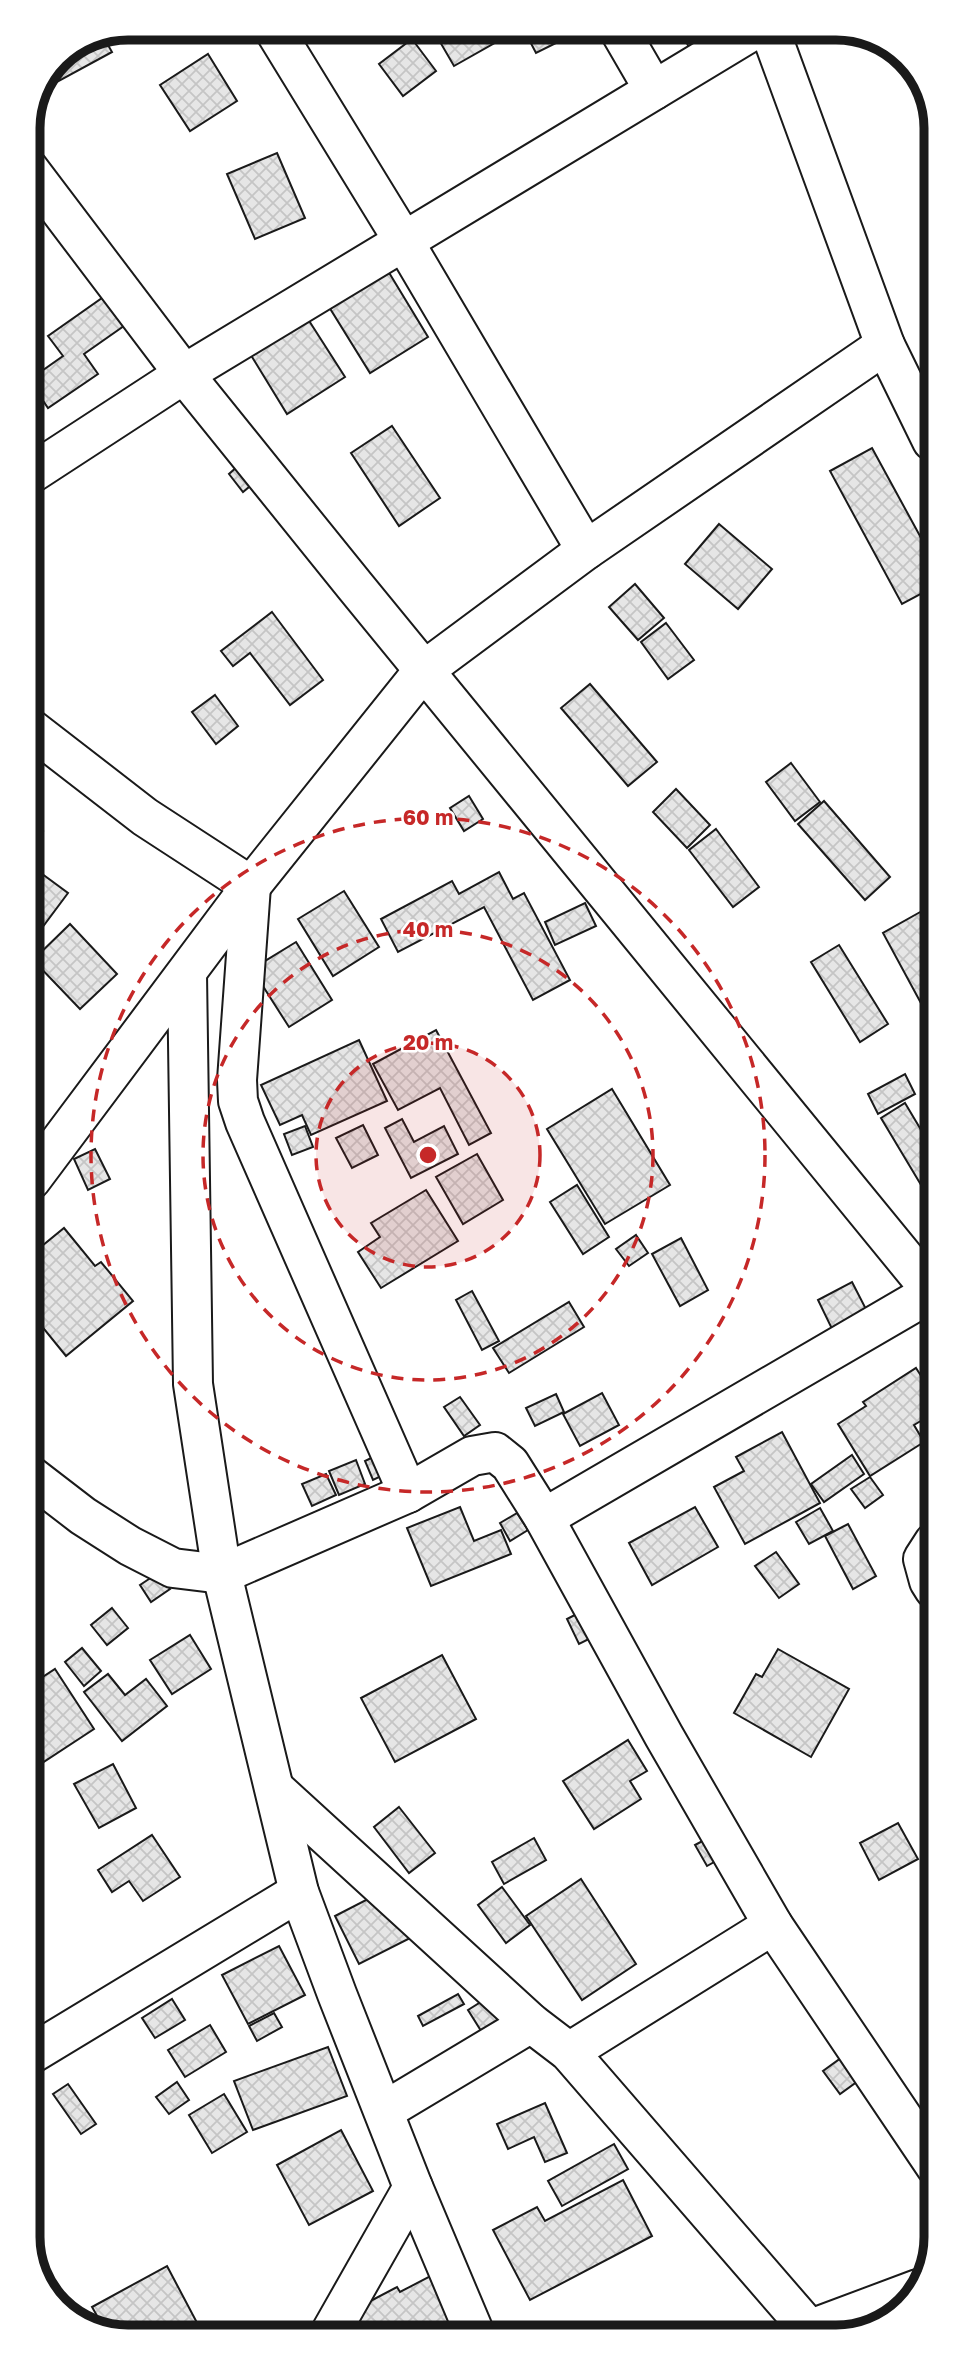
<svg xmlns="http://www.w3.org/2000/svg" width="964" height="2365" viewBox="0 0 964 2365" font-family="'Golos Text',sans-serif">
<style>
.building{fill:url(#building-cross-hatch);stroke:#1a1a1a;stroke-width:2}
.lines{fill:none;stroke-linecap:round;stroke-linejoin:round}
.minor-casing{stroke:#1a1a1a;stroke-width:42}
.major-casing{stroke:#1a1a1a;stroke-width:42}
.minor{stroke:#fff;stroke-width:38}
.major{stroke:#fff;stroke-width:38}
.ring{fill:none;stroke:#c62828;stroke-width:3.5;stroke-dasharray:12 9}
.rim{fill:none;stroke:#1a1a1a;stroke-width:9}
.centre{fill:#c62828;stroke:#fff;stroke-width:3.5}
.ring-label{font-size:21px;text-anchor:middle;font-weight:bold;fill:#c62828;stroke:#fff;stroke-width:5;stroke-linejoin:round;paint-order:stroke}
</style>
<defs>
<pattern id="building-cross-hatch" width="8" height="8" patternUnits="userSpaceOnUse" patternTransform="scale(1.75)"><rect width="8" height="8" fill="#e6e6e6"/><path d="M0 0l8 8M0 8l8-8" fill="none" stroke="#c5c5c5"/></pattern>
</defs>
<rect width="100%" height="100%" fill="#fff"/>
<g class="building">
<path d="M449,28H491L498,41L454,66L436,35Z"/>
<path d="M523,28H553L560,41L536,53Z"/>
<path d="M679,28H717L725,43L695,59Z"/>
<path d="M104,38L112,52L57,82L51,71L58,57Z"/>
<path d="M412,39L436,71L403,96L379,64Z"/>
<path d="M208,54L237,101L190,131L160,85Z"/>
<path d="M277,153L305,218L255,239L227,174Z"/>
<path d="M385,266L428,337L370,373L326,302Z"/>
<path d="M112,291L131,321L84,354L98,374L48,408L29,380L63,356L48,336Z"/>
<path d="M306,316L345,377L287,414L249,352Z"/>
<path d="M392,426L440,498L399,526L351,453Z"/>
<path d="M872,448L932,558V588L902,604L830,471Z"/>
<path d="M246,459L261,477L243,492L229,474Z"/>
<path d="M719,524L772,569L738,609L685,564Z"/>
<path d="M635,584L664,618L638,640L609,607Z"/>
<path d="M272,612L323,680L290,705L250,653L233,666L221,651Z"/>
<path d="M666,623L694,660L668,679L641,642Z"/>
<path d="M590,684L657,762L628,786L561,708Z"/>
<path d="M215,695L238,726L216,744L192,712Z"/>
<path d="M791,763L820,802L795,821L766,782Z"/>
<path d="M676,789L710,825L687,848L653,812Z"/>
<path d="M469,796L483,819L464,831L450,808Z"/>
<path d="M824,801L890,877L865,900L798,824Z"/>
<path d="M30,819L43,831L30,846Z"/>
<path d="M716,829L759,887L733,907L689,850Z"/>
<path d="M30,865L68,893L30,944Z"/>
<path d="M499,872L513,899L524,893L570,980L533,1000L484,907L398,952L381,919L452,881L459,894Z"/>
<path d="M344,891L379,947L333,976L298,919Z"/>
<path d="M585,903L596,926L555,945L545,922Z"/>
<path d="M922,911L933,931V1016L929,1018L883,933Z"/>
<path d="M70,924L117,974L80,1009L33,960Z"/>
<path d="M296,942L332,1000L289,1027L252,969Z"/>
<path d="M839,945L888,1024L860,1042L811,962Z"/>
<path d="M436,1030L491,1133L469,1145L440,1088L398,1110L373,1064Z"/>
<path d="M359,1040L387,1101L311,1135L302,1115L280,1125L261,1085Z"/>
<path d="M905,1074L915,1094L878,1114L868,1094Z"/>
<path d="M612,1089L670,1185L605,1224L547,1129Z"/>
<path d="M905,1103L933,1150V1205L881,1118Z"/>
<path d="M402,1119L414,1142L444,1126L458,1154L411,1178L385,1128Z"/>
<path d="M363,1125L378,1155L352,1168L336,1138Z"/>
<path d="M305,1126L313,1147L292,1155L284,1134Z"/>
<path d="M95,1149L110,1179L88,1190L74,1159Z"/>
<path d="M477,1154L503,1200L463,1224L436,1177Z"/>
<path d="M577,1185L609,1237L583,1254L550,1202Z"/>
<path d="M426,1190L458,1241L381,1288L358,1252L380,1237L371,1223Z"/>
<path d="M64,1228L95,1266L101,1262L133,1301L66,1356L31,1313V1255Z"/>
<path d="M636,1235L648,1253L629,1266L616,1249Z"/>
<path d="M681,1238L708,1290L680,1306L652,1254Z"/>
<path d="M852,1282L869,1315L834,1333L818,1300Z"/>
<path d="M472,1291L499,1341L482,1350L456,1300Z"/>
<path d="M569,1302L584,1327L509,1373L493,1348Z"/>
<path d="M916,1368L934,1396V1413L914,1425L924,1442L870,1476L838,1424L866,1406L863,1402Z"/>
<path d="M602,1393L619,1425L580,1446L563,1414Z"/>
<path d="M556,1394L564,1412L535,1426L526,1408Z"/>
<path d="M460,1397L480,1425L464,1436L444,1407Z"/>
<path d="M782,1432L820,1503L745,1544L714,1487L744,1471L736,1457Z"/>
<path d="M387,1450L396,1469L373,1480L365,1461Z"/>
<path d="M852,1455L864,1474L824,1502L811,1484Z"/>
<path d="M356,1460L365,1484L339,1495L329,1471Z"/>
<path d="M326,1474L336,1495L312,1506L302,1484Z"/>
<path d="M870,1477L883,1495L865,1508L851,1489Z"/>
<path d="M460,1507L474,1541L501,1530L511,1554L431,1586L407,1528Z"/>
<path d="M695,1507L718,1547L652,1585L629,1543Z"/>
<path d="M820,1508L833,1531L809,1544L796,1522Z"/>
<path d="M517,1513L528,1530L510,1541L500,1523Z"/>
<path d="M848,1524L876,1576L853,1589L825,1536Z"/>
<path d="M776,1552L799,1584L779,1598L755,1566Z"/>
<path d="M158,1573L170,1589L151,1602L140,1585Z"/>
<path d="M592,1606L605,1631L579,1644L567,1619Z"/>
<path d="M112,1608L128,1628L107,1645L91,1625Z"/>
<path d="M190,1635L211,1669L172,1694L150,1660Z"/>
<path d="M82,1648L101,1671L84,1686L65,1662Z"/>
<path d="M778,1649L849,1689L811,1757L734,1713L756,1674L762,1677Z"/>
<path d="M442,1655L476,1719L395,1762L361,1698Z"/>
<path d="M55,1669L94,1729L42,1763L32,1747V1684Z"/>
<path d="M108,1674L125,1695L146,1679L167,1706L122,1741L84,1692Z"/>
<path d="M628,1740L647,1771L630,1781L641,1799L594,1829L563,1781Z"/>
<path d="M113,1764L136,1808L99,1828L74,1784Z"/>
<path d="M399,1807L435,1853L409,1873L374,1827Z"/>
<path d="M898,1823L918,1859L879,1880L860,1843Z"/>
<path d="M721,1831L732,1852L707,1866L695,1845Z"/>
<path d="M152,1835L180,1877L143,1901L129,1881L112,1892L98,1870Z"/>
<path d="M534,1838L546,1860L504,1884L492,1862Z"/>
<path d="M581,1879L636,1964L582,2000L526,1916Z"/>
<path d="M397,1884L422,1932L359,1964L335,1916Z"/>
<path d="M502,1887L530,1925L506,1943L478,1905Z"/>
<path d="M279,1946L305,1995L248,2024L222,1975Z"/>
<path d="M458,1994L464,2004L423,2026L418,2016Z"/>
<path d="M492,1995L516,2036L493,2050L468,2010Z"/>
<path d="M172,1999L185,2020L155,2038L142,2018Z"/>
<path d="M274,2013L282,2027L257,2041L249,2026Z"/>
<path d="M210,2025L226,2052L185,2077L168,2050Z"/>
<path d="M328,2047L347,2096L253,2130L234,2081Z"/>
<path d="M841,2058L858,2081L840,2094L823,2071Z"/>
<path d="M177,2082L189,2100L169,2114L156,2097Z"/>
<path d="M68,2084L96,2124L81,2134L53,2094Z"/>
<path d="M224,2094L247,2132L212,2153L189,2115Z"/>
<path d="M545,2103L567,2153L545,2162L534,2137L508,2149L497,2124Z"/>
<path d="M341,2130L373,2191L309,2225L277,2165Z"/>
<path d="M614,2144L628,2169L562,2206L548,2181Z"/>
<path d="M623,2180L652,2236L530,2300L493,2230L537,2207L545,2221Z"/>
<path d="M167,2266L204,2336H175L171,2329L157,2337H122L105,2330L92,2307Z"/>
<path d="M440,2271L473,2334L349,2335L340,2317L397,2287L400,2292Z"/>
<path d="M65,2294L75,2311L67,2315L55,2299Z"/>
</g>
<g class="lines">
<defs>
<g id="minor">
<path d="M273,28L403,240L586,550"/>
<path d="M618,28L654,90"/>
<path d="M769,28L885,345L932,441"/>
<path d="M28,168L184,374L355,586L934,1294"/>
<path d="M29,475L184,374L757,28"/>
<path d="M30,728L145,817L251,886L237,1080L238,1101L245,1122L408,1493"/>
<path d="M187,974L193,1384L222,1574L299,1892L337,1994L413,2187L475,2334"/>
<path d="M31,1180L251,886L423,671L586,550L885,345"/>
<path d="M31,1476L83,1516L130,1546L173,1568L222,1574L408,1493L472,1456L495,1452L510,1464L544,1518L664,1736L773,1925L936,2167"/>
<path d="M544,1518L932,1292"/>
<path d="M934,1542L923,1559L929,1581L934,1589"/>
<path d="M275,1789L531,2023L569,2052L810,2330"/>
<path d="M569,2052L773,1925"/>
<path d="M33,2053L299,1892"/>
<path d="M384,2111L531,2023"/>
<path d="M329,2335L413,2187"/>
</g>
<path id="major" d="M803,2332L918,2289"/>
</defs>
<use href="#minor" class="minor-casing"/>
<use href="#major" class="major-casing"/>
<use href="#minor" class="minor"/>
<use href="#major" class="major"/>
</g>
<circle cx="428" cy="1155" r="112" fill="#c62828" fill-opacity=".12"/>
<g class="ring">
<circle cx="428" cy="1155" r="112"/>
<circle cx="428" cy="1155" r="225"/>
<circle cx="428" cy="1155" r="337"/>
</g>
<path d="M0 0H964V2365H0ZM128 40H836A88 88 0 0 1 924 128V2237A88 88 0 0 1 836 2325H128A88 88 0 0 1 40 2237V128A88 88 0 0 1 128 40Z" fill="#fff" fill-rule="evenodd"/>
<path class="rim" d="M128 40H836A88 88 0 0 1 924 128V2237A88 88 0 0 1 836 2325H128A88 88 0 0 1 40 2237V128A88 88 0 0 1 128 40Z"/>
<circle cx="428" cy="1155" r="10" class="centre"/>
<g class="ring-label">
<text x="428" y="825">60 m</text>
<text x="428" y="937">40 m</text>
<text x="428" y="1050">20 m</text>
</g>
</svg>
